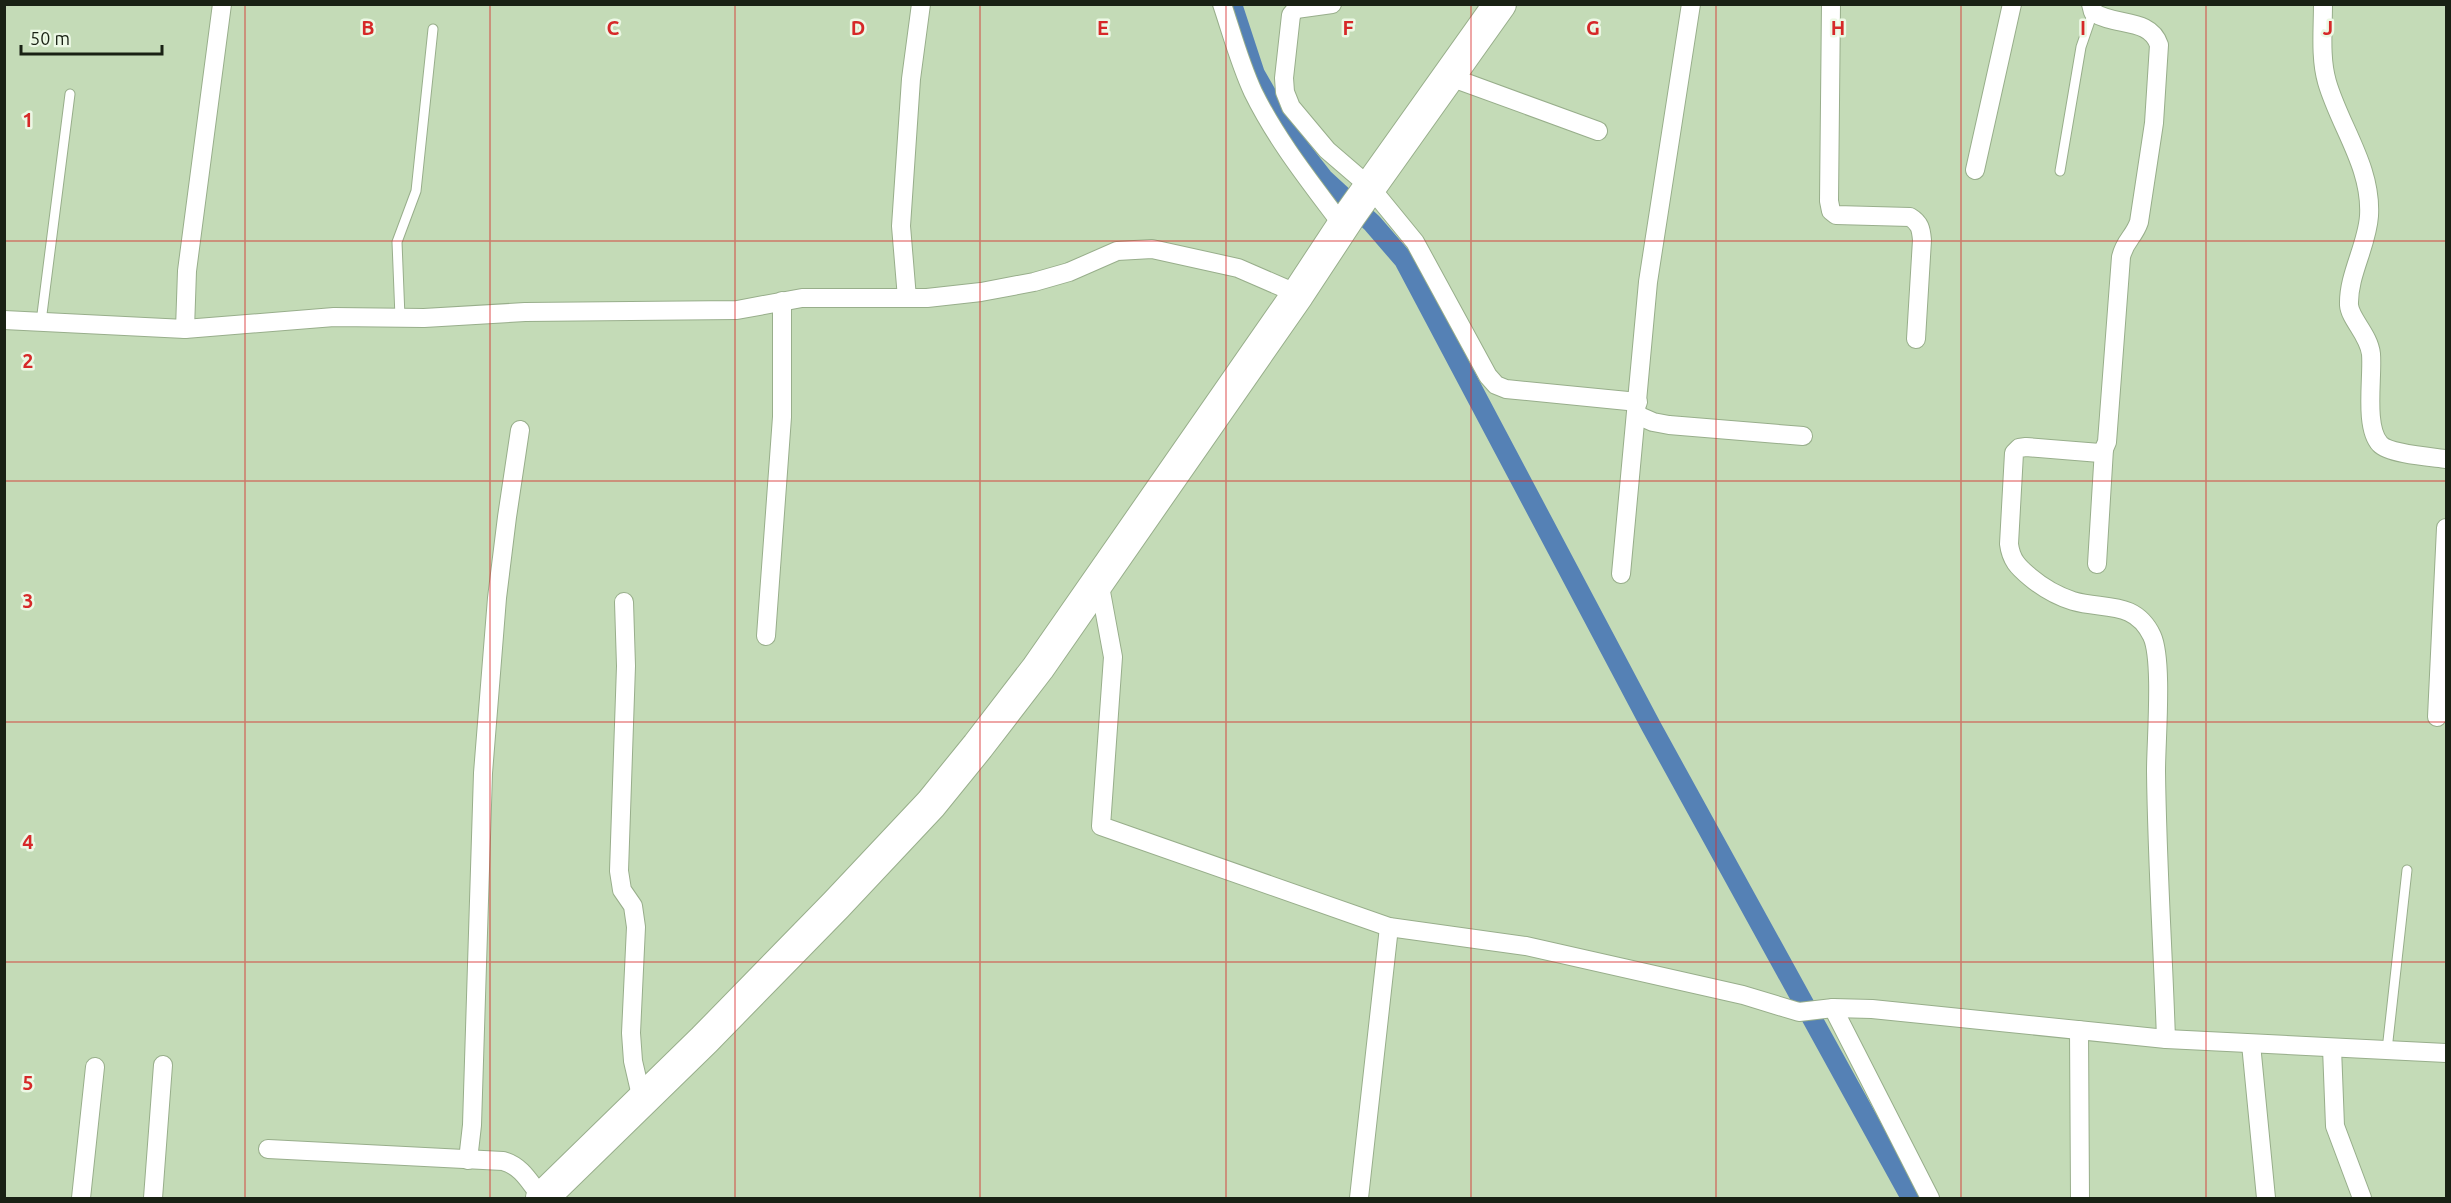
<svg xmlns="http://www.w3.org/2000/svg" width="2451" height="1203" viewBox="0 0 2451 1203" font-family="Ubuntu,sans-serif">
<style>
.lines{fill:none;stroke-linecap:round;stroke-linejoin:round}
.canal{stroke:#5581b5;stroke-width:20}
.lane-casing{stroke:#98ae8b;stroke-width:11}
.street-casing{stroke:#98ae8b;stroke-width:20}
.highway-casing{stroke:#98ae8b;stroke-width:34}
.lane{stroke:#fff;stroke-width:9}
.street{stroke:#fff;stroke-width:18}
.highway{stroke:#fff;stroke-width:32}
.grid{fill:none;stroke:#d62828;stroke-width:1.5;stroke-opacity:0.55}
.grid-label{font-size:20px;text-anchor:middle;font-weight:bold;fill:#d62828;stroke:#ecf8e5;stroke-width:5;stroke-linejoin:round;paint-order:stroke}
</style>
<rect width="100%" height="100%" fill="#c4dbb7"/>
<g class="lines">
<path class="canal" d="M1232,4L1255,74L1291,137L1323,178L1372,223L1404,260L1651,726L1911,1198"/>
<defs>
<g id="lane">
<path d="M2060,171L2081,47L2093,12"/>
<path d="M400,317L397,242L416,191L433,29"/>
<path d="M41,322L70,94"/>
<path d="M2387,1050L2407,870"/>
</g>
<g id="street">
<path d="M1222,4C1232,34 1240,64 1253,92C1277,141 1311,183 1343,226"/>
<path d="M1332,4L1296,9L1291,15L1284,78L1285,92L1291,107L1327,150L1370,187L1415,242L1488,376L1496,385L1506,389L1638,402"/>
<path d="M1831,4L1829,201L1831,211L1836,215L1910,217C1920,223 1921,229 1922,240L1916,339"/>
<path d="M2091,4L2093,12C2115,27 2150,17 2159,45L2154,123L2139,222C2134,237 2125,240 2121,257L2107,442L2104,449L2100,453L2026,447L2019,448L2014,453L2009,544C2011,560 2018,567 2030,577C2043,588 2057,596 2073,601C2104,610 2135,600 2152,636C2163,660 2156,741 2156,771C2157,861 2163,950 2166,1039"/>
<path d="M2323,4C2323,29 2320,58 2327,82C2340,127 2372,167 2369,216C2367,246 2348,275 2349,305C2350,319 2369,335 2371,354C2373,377 2364,427 2380,444C2389,454 2432,457 2446,459"/>
<path d="M1450,77L1598,131"/>
<path d="M1975,170L2012,4"/>
<path d="M907,298L901,226L911,79L921,4"/>
<path d="M4,320L185,329L334,317L424,318L525,312L737,310L802,298H927L981,292L1034,282L1069,272L1117,251L1152,249L1238,268L1298,294"/>
<path d="M185,329L187,271L222,4"/>
<path d="M1637,415L1653,422L1669,425L1803,436"/>
<path d="M2097,564L2104,449"/>
<path d="M1621,574L1648,282L1691,4"/>
<path d="M1099,581L1113,657L1101,826L1389,927L1526,946L1743,995L1799,1012L1833,1008L1872,1009L2166,1039L2446,1053"/>
<path d="M624,602L626,666L619,871L622,890L633,906L636,927L631,1033L633,1061L642,1100"/>
<path d="M766,636L782,417V301"/>
<path d="M2437,717L2446,528"/>
<path d="M1833,1008L1930,1198"/>
<path d="M2079,1030L2080,1198"/>
<path d="M2251,1044L2266,1198"/>
<path d="M2332,1048L2335,1126L2362,1198"/>
<path d="M268,1149L503,1161C522,1166 530,1183 542,1198"/>
<path d="M468,1160L472,1125L483,773L497,598L507,517L520,430"/>
<path d="M81,1198L95,1067"/>
<path d="M153,1198L163,1065"/>
<path d="M1359,1198L1389,927"/>
</g>
<path id="highway" d="M542,1198L704,1040L836,905L931,804L978,746L1038,668L1298,294L1350,215L1500,4"/>
</defs>
<use href="#lane" class="lane-casing"/>
<use href="#street" class="street-casing"/>
<use href="#highway" class="highway-casing"/>
<use href="#lane" class="lane"/>
<use href="#street" class="street"/>
<use href="#highway" class="highway"/>
</g>
<path class="grid" d="M245,4V1198M490,4V1198M735,4V1198M980,4V1198M1226,4V1198M1471,4V1198M1716,4V1198M1961,4V1198M2206,4V1198M4,241H2446M4,481H2446M4,722H2446M4,962H2446"/>
<g class="grid-label">
<text x="368" y="35">B</text>
<text x="613" y="35">C</text>
<text x="858" y="35">D</text>
<text x="1103" y="35">E</text>
<text x="1348" y="35">F</text>
<text x="1593" y="35">G</text>
<text x="1838" y="35">H</text>
<text x="2083" y="35">I</text>
<text x="2328" y="35">J</text>
<text x="28" y="127">1</text>
<text x="28" y="368">2</text>
<text x="28" y="608">3</text>
<text x="28" y="849">4</text>
<text x="28" y="1090">5</text>
</g>
<rect width="2451" height="1203" fill="none" stroke="#192114" stroke-width="12"/>
<path d="M21 45v9h141v-9" fill="none" stroke="#192114" stroke-width="3"/>
<text x="30" y="45" font-size="18" fill="#192114" stroke="#ecf8e5" stroke-width="4.5" paint-order="stroke">50 m</text>
</svg>
